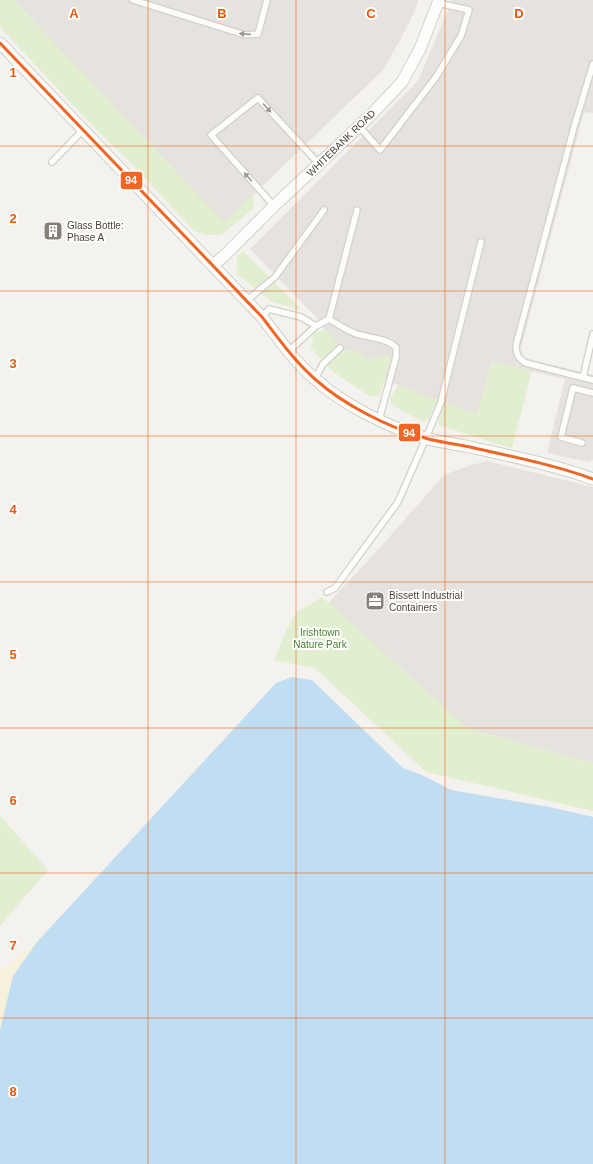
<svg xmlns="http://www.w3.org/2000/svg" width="593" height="1164" viewBox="0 0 593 1164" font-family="Arial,sans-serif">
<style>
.industrial{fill:#e6e2de}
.green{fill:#e1eecf}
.sand{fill:#f7f0da}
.parking{fill:#e6e3df}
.water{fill:#c0ddf1}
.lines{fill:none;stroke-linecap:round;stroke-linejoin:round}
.lane-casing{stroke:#d2d0cb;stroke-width:8}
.street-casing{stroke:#d2d0cb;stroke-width:13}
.lane{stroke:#fdfdfc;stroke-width:5.5}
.street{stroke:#fdfdfc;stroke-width:11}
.bus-1-casing{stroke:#fff;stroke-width:6}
.bus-1{stroke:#f26522;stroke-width:3}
.oneway{fill:#9b9791}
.grid{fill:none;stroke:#e8590c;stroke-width:1;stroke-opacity:0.55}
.labels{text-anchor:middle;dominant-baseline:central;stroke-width:4;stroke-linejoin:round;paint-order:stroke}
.street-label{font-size:10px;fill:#4b4439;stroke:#fff}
.poi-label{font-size:10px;fill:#4b4439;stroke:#fff;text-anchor:start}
.park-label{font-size:10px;fill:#4a7f2a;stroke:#fff}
.grid-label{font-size:13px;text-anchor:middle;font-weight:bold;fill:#e8590c;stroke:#fff;stroke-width:4;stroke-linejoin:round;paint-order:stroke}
.line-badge{stroke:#fff;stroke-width:1.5}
.badge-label{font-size:11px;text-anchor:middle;font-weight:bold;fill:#fff}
</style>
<rect width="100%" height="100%" fill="#f4f2ee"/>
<g class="industrial">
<path d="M12,0H418L415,11L399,42L383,70L224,223Z"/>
<path d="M452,0H593V113L584,112L521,348L524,357L528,359L593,375V460L588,462L547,453L565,379L492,362L477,414L414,392L369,372L332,339L315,316L250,249L418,81Z"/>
<path d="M487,461L593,487V763L480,732L465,726L328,603L367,562L444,475L468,466Z"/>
</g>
<g class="green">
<path d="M0,0H14L224,222L253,194L254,208L221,235H206L194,231L133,165L88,121L0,27Z"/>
<path d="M243,251L302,310L272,302L237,274V256Z"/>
<path d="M327,330L344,350H354L367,359L392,355L380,395L371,397L332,371L311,348L314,332Z"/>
<path d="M492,362L532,371L512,448L438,425L444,402L477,414Z"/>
<path d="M398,385L438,400L428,420L422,421L393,406L390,399Z"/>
<path d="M322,597L465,726L480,732L593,763V811L426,772L315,668L274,660L286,631L297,612Z"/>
<path d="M0,816L48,870L0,926Z"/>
</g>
<path class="sand" d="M37,942L13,976L0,1030V971Z"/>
<path class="parking" d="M113,0H248L236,38Z"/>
<path class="water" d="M292,677L312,680L403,768L422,775L451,790L549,807L593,817V1164H0V1030L13,976L37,942L276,683Z"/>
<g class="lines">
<defs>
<g id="lane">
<path d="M133,0L245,35L258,34L267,0"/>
<path d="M593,64L574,127L516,345C516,355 518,358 526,363L593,380"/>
<path d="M359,126L380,150L436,77L461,36L469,10L438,3"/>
<path d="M52,162L83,130"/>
<path d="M274,206L211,135L258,98L319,164"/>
<path d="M246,301L275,277L324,210"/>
<path d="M262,317L269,309L301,317L316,326L289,351"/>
<path d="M329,319L357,210"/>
<path d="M316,326L329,319C337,324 345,329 354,333C367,338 384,337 396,347V357L379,420"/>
<path d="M583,377L593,334"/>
<path d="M315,379L323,364L340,348"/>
<path d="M582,443L561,437L573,388L593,393"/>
<path d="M327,592L335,588L398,502L426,438L441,402L481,242"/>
</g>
<g id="street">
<path d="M0,43L262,317C279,339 295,362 316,380C344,405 388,427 425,438C439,442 455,444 470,447C510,456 555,465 593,479"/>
<path d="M213,265L225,255L274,206L370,116L402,82L420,49L439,0"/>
</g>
</defs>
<use href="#lane" class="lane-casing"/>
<use href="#street" class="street-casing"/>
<use href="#lane" class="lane"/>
<use href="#street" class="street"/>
<defs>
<path id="bus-1" d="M0,43L262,317C279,339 295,362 316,380C344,405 388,427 425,438C439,442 455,444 470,447C510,456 555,465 593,479"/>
</defs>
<use href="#bus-1" class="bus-1-casing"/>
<use href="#bus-1" class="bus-1"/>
</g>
<defs><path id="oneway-solid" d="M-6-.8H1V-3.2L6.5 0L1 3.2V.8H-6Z"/></defs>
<g class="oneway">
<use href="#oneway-solid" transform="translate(245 34) rotate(-176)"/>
<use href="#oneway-solid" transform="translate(267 108) rotate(48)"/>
<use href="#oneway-solid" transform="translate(248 177) rotate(-132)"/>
</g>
<path class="grid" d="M148,0V1164M296,0V1164M445,0V1164M0,146H593M0,291H593M0,436H593M0,582H593M0,728H593M0,873H593M0,1018H593"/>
<defs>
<symbol id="building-square" viewBox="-11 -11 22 22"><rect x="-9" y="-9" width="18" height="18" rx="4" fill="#868178" stroke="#fff"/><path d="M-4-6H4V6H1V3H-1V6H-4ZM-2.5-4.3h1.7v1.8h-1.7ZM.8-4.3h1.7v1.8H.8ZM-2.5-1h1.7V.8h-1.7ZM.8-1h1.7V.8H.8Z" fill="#fff"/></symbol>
<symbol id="office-square" viewBox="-11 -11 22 22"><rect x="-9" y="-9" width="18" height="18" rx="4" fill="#868178" stroke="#fff"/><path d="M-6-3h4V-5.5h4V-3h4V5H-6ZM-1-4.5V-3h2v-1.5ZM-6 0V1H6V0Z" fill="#fff"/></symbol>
</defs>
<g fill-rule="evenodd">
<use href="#building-square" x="42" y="220" width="22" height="22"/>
<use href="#office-square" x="364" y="590" width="22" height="22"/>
</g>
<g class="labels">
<g class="street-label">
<text transform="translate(341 143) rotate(-44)">WHITEBANK ROAD</text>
</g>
<g class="poi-label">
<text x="67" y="225">Glass Bottle:<tspan x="67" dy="12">Phase A</tspan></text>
<text x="389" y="595">Bissett Industrial<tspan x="389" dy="12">Containers</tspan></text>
</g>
<g class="park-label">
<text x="320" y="632">Irishtown<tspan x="320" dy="12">Nature Park</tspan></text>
</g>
</g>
<g class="grid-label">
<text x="74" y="18">A</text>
<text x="222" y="18">B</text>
<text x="371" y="18">C</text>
<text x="519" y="18">D</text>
<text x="13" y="77">1</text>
<text x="13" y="223">2</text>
<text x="13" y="368">3</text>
<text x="13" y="514">4</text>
<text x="13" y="659">5</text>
<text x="13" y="805">6</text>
<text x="13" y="950">7</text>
<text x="13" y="1096">8</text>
</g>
<g class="line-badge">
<rect x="120" y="171" width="23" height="19" rx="4" fill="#f26522"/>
<rect x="398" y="423" width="23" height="19" rx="4" fill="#f26522"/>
</g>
<g class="badge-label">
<text x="131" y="184">94</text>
<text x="409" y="437">94</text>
</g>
</svg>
